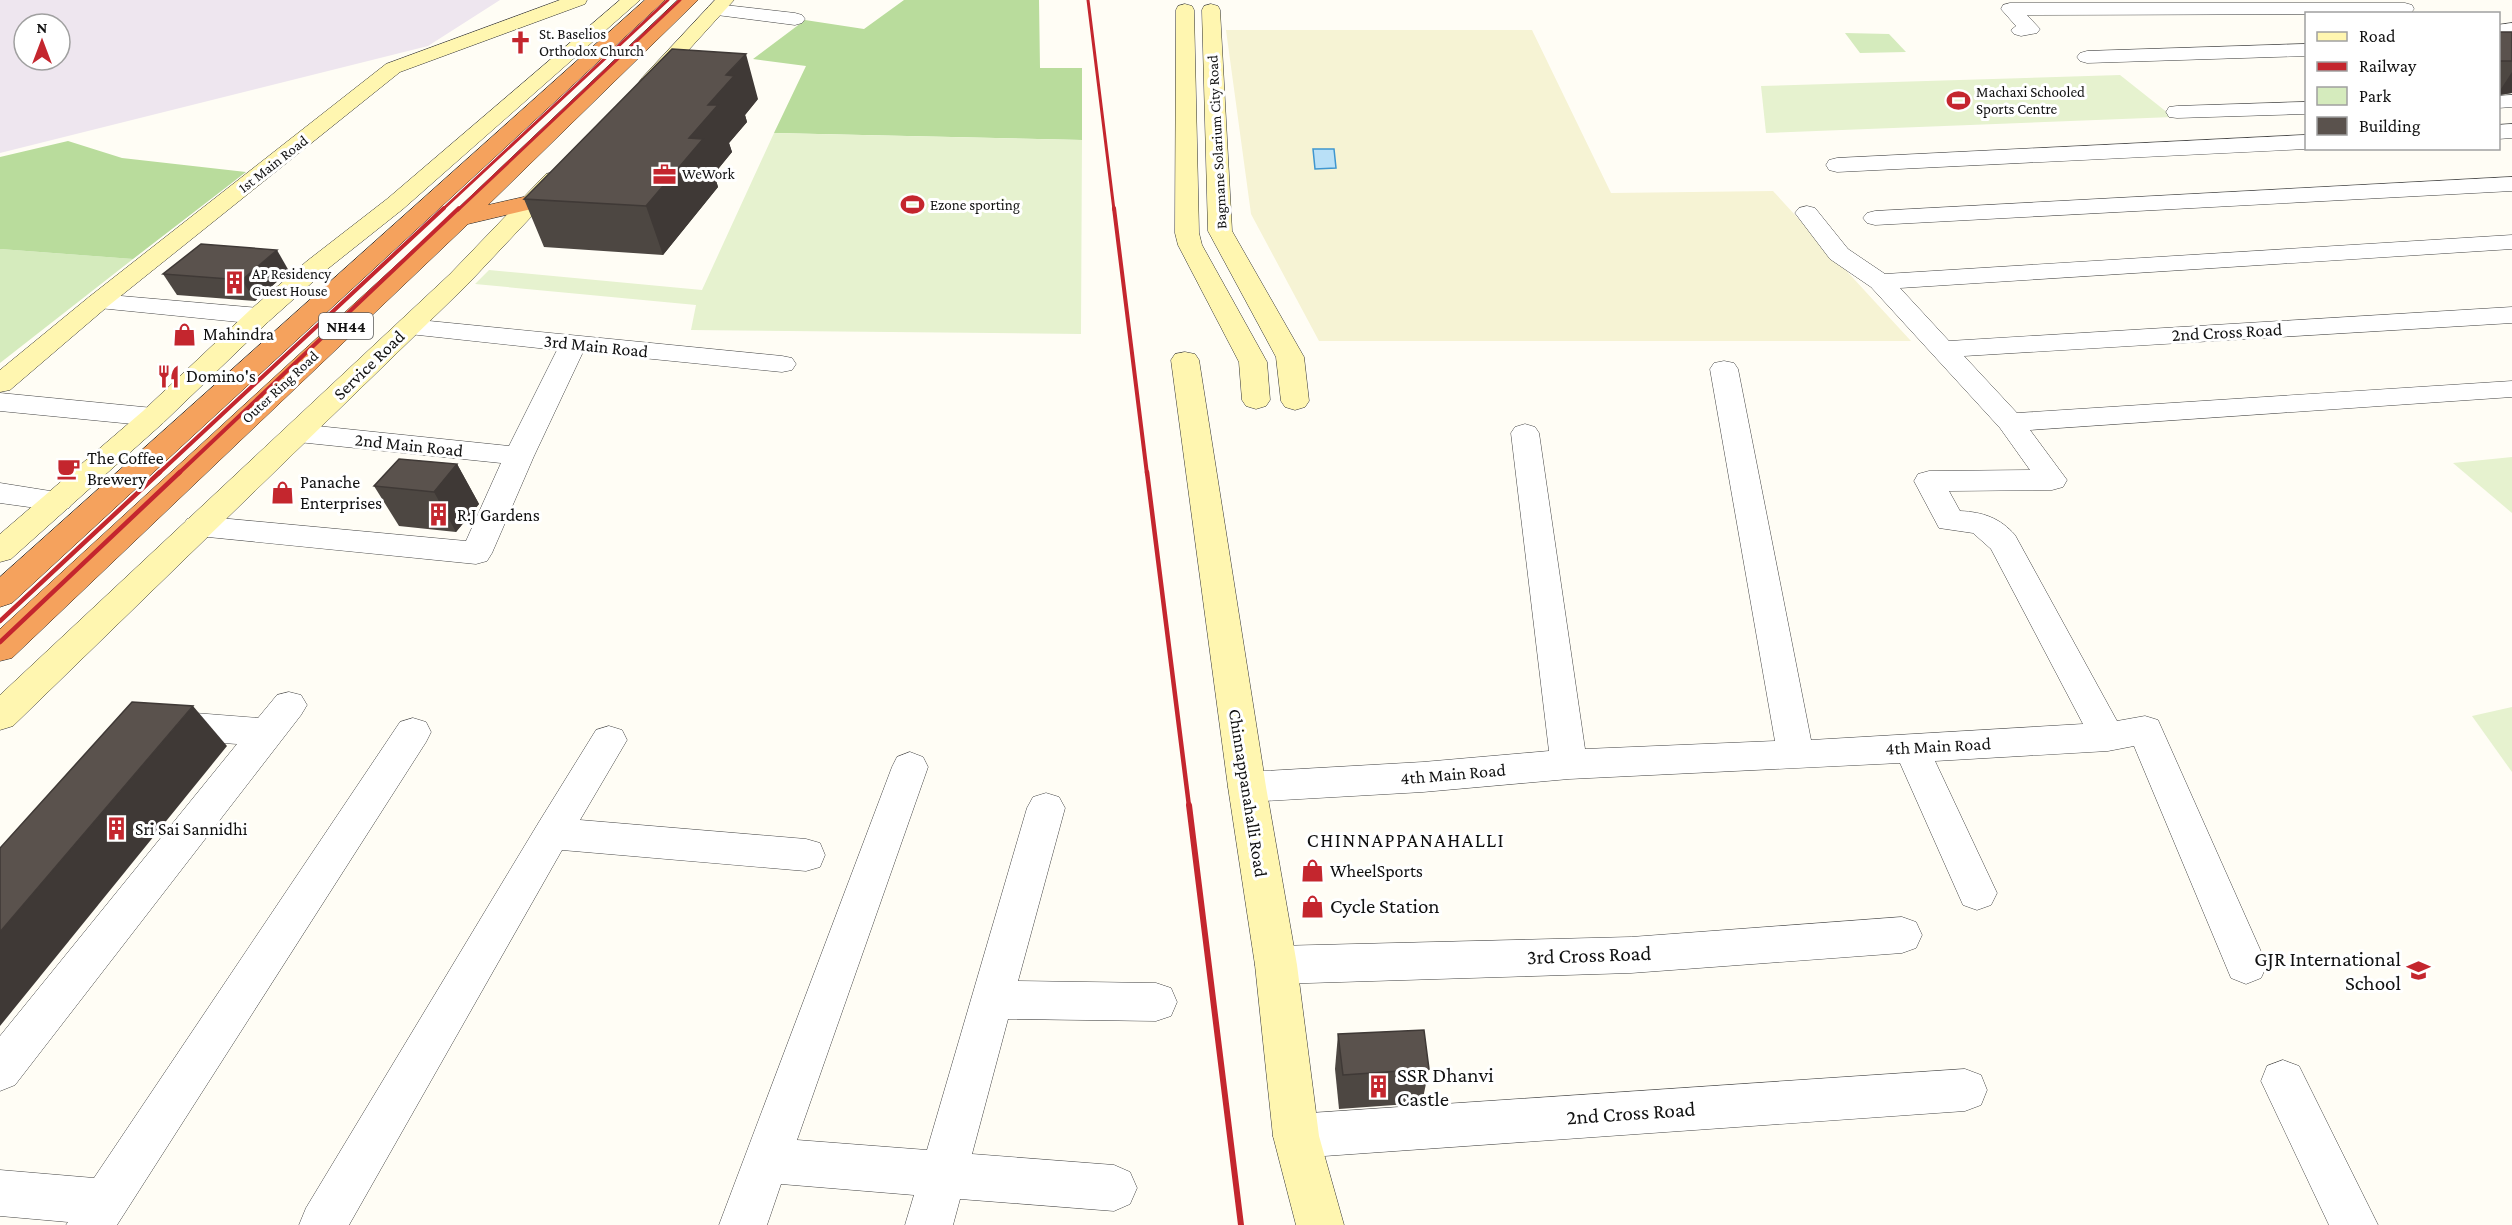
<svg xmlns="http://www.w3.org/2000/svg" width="2512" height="1225" viewBox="0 0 2512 1225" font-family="'Crimson Pro',serif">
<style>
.industrial{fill:#eee6ef;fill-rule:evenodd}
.farmland{fill:#f6f3d4}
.green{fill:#d5ebbd}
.forest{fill:#b9dc9c}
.pitch{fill:#e6f2cf}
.water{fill:#b9e0f7;stroke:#3f96cf;stroke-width:1.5}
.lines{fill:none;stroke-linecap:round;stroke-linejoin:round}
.street-casing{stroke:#444;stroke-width:1}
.secondary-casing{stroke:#333;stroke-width:1}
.highway-casing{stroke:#222;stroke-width:1}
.street{fill:#fff;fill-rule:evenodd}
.secondary{fill:#fff6b0;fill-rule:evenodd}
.highway{fill:#f5a25d;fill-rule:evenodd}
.rail-far3{stroke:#c4262e;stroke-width:3}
.rail-far2{stroke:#c4262e;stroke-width:4}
.rail-far1{stroke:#c4262e;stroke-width:4.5}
.rail{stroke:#c4262e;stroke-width:6}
.wall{fill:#4d4742}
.shaded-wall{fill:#3f3936}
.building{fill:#5a524d;stroke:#3f3936;stroke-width:1.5}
.labels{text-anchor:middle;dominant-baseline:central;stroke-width:6;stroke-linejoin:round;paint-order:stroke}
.far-poi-label{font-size:15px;fill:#111;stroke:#fff;text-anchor:start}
.far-street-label{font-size:15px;fill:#111;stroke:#fff}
.shield{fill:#fff;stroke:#585858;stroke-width:1.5}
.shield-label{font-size:16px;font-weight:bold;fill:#111}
.street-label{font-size:18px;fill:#111;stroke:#fff}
.poi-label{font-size:18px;fill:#111;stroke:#fff;text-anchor:start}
.neighbourhood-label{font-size:20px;letter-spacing:1.5px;fill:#111;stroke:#fff}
.near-poi-label{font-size:21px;fill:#111;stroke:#fff;text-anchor:start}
.near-street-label{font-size:21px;fill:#111;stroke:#fff}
</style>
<rect width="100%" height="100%" fill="#fffdf5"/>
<path class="industrial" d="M0,0H500L428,46L0,153ZM24,24H60V60H24Z"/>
<path class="farmland" d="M1226,30H1532L1611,193L1773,191L1911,341H1319L1251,214Z"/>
<g class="green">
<path d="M1845,33L1889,34L1906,52L1860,53Z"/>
<path d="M0,249L133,259L0,363Z"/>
</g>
<g class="forest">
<path d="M904,0H1039L1040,68H1082V140L774,133L806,66L753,59L805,20L864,29Z"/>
<path d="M68,141L122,158L246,172L133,259L0,249V157Z"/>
</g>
<g class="pitch">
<path d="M2120,75L2173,117L1766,133L1761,86Z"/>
<path d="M774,133L1082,140L1081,334L691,330L696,305L475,284L489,270L702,290Z"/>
<path d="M2512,457V513L2453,463Z"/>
<path d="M2512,707V772L2472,716Z"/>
</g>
<path class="water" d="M1313,149H1334L1336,168L1315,169Z"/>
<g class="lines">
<defs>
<g id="street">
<path d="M2010,3H2405L2412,5L2414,9L2410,14L2027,15L2040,29L2037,33L2021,36L2014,34L2011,30L2016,26L2001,9L2003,5Z"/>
<path d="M716,4L795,13L802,15L805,19L802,23L795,25L709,14L707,10L709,6Z"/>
<path d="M2512,23V35L2498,37V25Z"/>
<path d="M2306,44V56L2087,63L2080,61L2077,57L2080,53L2087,51Z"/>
<path d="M2512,95V107L2498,108V96Z"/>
<path d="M2306,102V114L2177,118L2169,117L2166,112L2169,107L2177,106Z"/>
<path d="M2512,124V138L2498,139V125Z"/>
<path d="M2306,135V149L1837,172L1829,170L1826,165L1829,160L1837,158Z"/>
<path d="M2512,177V191L1875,225L1867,223L1863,218L1867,213L1875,211Z"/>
<path d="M1807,206L1815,208L1848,249L1885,274L2512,235V249L1900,288L1949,341L2512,307V323L1964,356L2017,413L2512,381V397L2030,430L2067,480L2063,487L2052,490L1949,491L1960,511C1983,512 2000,518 2015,535L2117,721L2145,716L2158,720L2267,965L2261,978L2246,984L2231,978L2134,746L2108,751L1935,761L1997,893L1991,905L1977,910L1963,905L1900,763L1569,779L1423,792L1247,802L1234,798L1228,787L1234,776L1247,772L1423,762L1549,751L1511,433L1515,427L1525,424L1535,427L1539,433L1585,749L1775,741L1710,369L1714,363L1724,361L1734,363L1738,369L1811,740L2083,724L1991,549L1973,533L1939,528L1914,481L1918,474L1929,471L2030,470L2000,428L1871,287L1830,259L1795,213L1799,208Z"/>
<path d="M98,294L259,308L268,310L272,316L268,322L259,324L89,307L85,302L89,297Z"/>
<path d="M409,319L782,356L792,358L796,364L792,370L782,372L583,352L534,456L492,553L487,561L476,564L198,536L187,533L183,526L187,519L198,516L466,541L501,463L298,442L288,439L284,433L288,427L298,424L509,446L557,350L400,333L396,327L400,321Z"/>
<path d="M0,393L153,408L163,411L167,417L163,423L153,426L0,411Z"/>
<path d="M0,483L69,494L73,501L69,508L58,511L0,503Z"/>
<path d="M289,692L301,695L307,705L301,715L15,1085L0,1091V1036L237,744L169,739L156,735L151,725L156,715L169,711L258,718L277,695Z"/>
<path d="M413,718L426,722L431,732L426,742L117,1225H66L68,1222L0,1216V1170L94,1178L400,722Z"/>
<path d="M609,726L622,730L627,740L580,820L806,839L820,843L825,855L820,867L806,871L562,850L349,1225H299L306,1208L539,822L596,730Z"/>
<path d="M910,752L923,757L928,767L797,1140L927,1150L1027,808L1033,797L1046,793L1059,797L1065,808L1018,981L1156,983L1171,988L1177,1002L1171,1016L1156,1021L1008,1019L972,1154L1114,1165L1130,1172L1137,1188L1130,1204L1114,1211L960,1199L953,1225H905L914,1195L781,1184L767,1225H719L892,767L897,757Z"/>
<path d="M1902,917L1916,922L1922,935L1916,948L1902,953L1631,973L1276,984L1261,978L1255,965L1261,952L1276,946L1631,937Z"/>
<path d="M2283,1060L2299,1066L2378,1225H2329L2261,1081L2267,1066Z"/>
<path d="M1965,1069L1981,1075L1987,1090L1981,1105L1965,1111L1296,1158L1280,1152L1273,1136L1280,1120L1296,1114Z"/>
</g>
<g id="secondary">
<path d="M560,0H587L585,4L400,72L107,307L10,390L0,392V370L89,297L386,64Z"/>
<path d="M620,0H640L403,209L325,271L268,322L163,423L11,559L0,562V534L143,411L250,310L307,261L387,199Z"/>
<path d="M715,0H734L656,86L649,88L642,86L639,82L642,78Z"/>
<path d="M1185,4L1192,6L1194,10L1199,233L1202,245L1267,362L1270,400L1266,406L1256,409L1246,406L1242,400L1239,362L1178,245L1175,233L1176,10L1178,6Z"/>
<path d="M1211,4L1218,6L1220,10L1232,231L1304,357L1309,401L1305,407L1295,410L1285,407L1281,401L1276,357L1208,231L1202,10L1204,6Z"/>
<path d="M554,172L562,174L565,179L562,184L468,284L13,726L0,730V695L450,274L546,174Z"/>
<path d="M1185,352L1195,354L1199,360L1266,787L1297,965L1319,1136L1344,1225H1296L1273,1136L1255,965L1228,787L1171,360L1175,354Z"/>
</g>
<g id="highway">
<path d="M645,0H665L12,603L0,607V577Z"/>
<path d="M678,0H698L488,205L532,195L540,197L544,202L540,207L468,224L12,658L0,661V629L452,214Z"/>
</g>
</defs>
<use href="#street" class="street-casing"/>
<use href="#secondary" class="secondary-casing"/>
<use href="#highway" class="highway-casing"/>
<use href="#street" class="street"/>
<use href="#secondary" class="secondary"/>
<use href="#highway" class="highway"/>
<g class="rail-far3">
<path d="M1088,0L1114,210"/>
<path d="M442,210L668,0"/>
<path d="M458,210L680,0"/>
</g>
<g class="rail-far2">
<path d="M1114,208L1147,474"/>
<path d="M158,474L444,208"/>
<path d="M178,474L459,208"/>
</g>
<g class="rail-far1">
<path d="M1147,472L1189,806"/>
<path d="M0,621L160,472"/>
<path d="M0,642L180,472"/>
</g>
<path class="rail" d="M1189,805L1241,1225"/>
</g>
<g class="wall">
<path d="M2499,32H2512V93L2499,95Z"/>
<path d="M758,99L745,115L747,122L729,143L732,152L714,174L718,187L663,255L544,247L524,199Z"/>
<path d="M289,271L255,301L177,295L163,274Z"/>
<path d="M457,464L479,504L456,532L399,526L374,486Z"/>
<path d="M1338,1034L1429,1069L1422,1103L1339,1109L1335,1069Z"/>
</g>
<g class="shaded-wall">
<path d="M746,54L758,99L745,115L747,122L729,143L732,152L714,174L718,187L663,255L646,206L689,138L726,75Z"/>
<path d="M2512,72V93L2499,95V92Z"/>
<path d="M277,250L289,271L255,301L242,280Z"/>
<path d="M457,464L479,504L456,532L434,492Z"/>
<path d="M193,706L227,746L0,1026V932Z"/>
</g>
<g class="building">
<rect x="2499" y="32" width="13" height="29"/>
<path d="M672,49L746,54L726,75L734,76L708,105H718L689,138L703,139L646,206L524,199Z"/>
<path d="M201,244L277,250L242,280L163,274Z"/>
<path d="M399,459L457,464L434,492L374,486Z"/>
<path d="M132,702L193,706L0,932V848Z"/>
<path d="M1424,1030L1429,1069L1343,1075L1338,1034Z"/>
</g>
<defs>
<symbol id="church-bare" viewBox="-9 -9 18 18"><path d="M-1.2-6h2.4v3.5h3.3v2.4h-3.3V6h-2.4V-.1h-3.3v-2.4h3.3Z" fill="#c4262e" stroke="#fff" stroke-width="2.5" paint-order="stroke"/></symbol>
<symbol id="stadium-bare" viewBox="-9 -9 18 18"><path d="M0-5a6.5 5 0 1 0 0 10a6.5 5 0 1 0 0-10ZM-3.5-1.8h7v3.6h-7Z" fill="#c4262e" stroke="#fff" stroke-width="2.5" paint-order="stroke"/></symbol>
<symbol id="office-bare" viewBox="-9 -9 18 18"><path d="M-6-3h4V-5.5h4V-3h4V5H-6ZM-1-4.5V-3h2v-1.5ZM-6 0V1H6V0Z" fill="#c4262e" stroke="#fff" stroke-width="2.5" paint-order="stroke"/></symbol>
<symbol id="building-bare" viewBox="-9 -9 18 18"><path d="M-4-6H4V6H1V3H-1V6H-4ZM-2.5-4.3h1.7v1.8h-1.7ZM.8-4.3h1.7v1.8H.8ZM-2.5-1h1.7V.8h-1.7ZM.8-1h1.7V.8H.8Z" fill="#c4262e" stroke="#fff" stroke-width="2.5" paint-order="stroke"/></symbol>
<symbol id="shop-bare" viewBox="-9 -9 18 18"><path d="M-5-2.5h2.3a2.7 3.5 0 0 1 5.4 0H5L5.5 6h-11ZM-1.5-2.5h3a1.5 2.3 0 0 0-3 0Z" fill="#c4262e" stroke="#fff" stroke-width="2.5" paint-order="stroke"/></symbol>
<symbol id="restaurant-bare" viewBox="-9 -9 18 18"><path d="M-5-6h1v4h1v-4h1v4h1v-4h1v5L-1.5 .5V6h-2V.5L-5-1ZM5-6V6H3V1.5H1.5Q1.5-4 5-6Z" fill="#c4262e" stroke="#fff" stroke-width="2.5" paint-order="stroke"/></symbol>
<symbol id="cafe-bare" viewBox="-9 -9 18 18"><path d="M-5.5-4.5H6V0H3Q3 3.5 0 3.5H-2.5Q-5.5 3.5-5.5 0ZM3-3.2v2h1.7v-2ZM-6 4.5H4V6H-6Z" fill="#c4262e" stroke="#fff" stroke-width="2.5" paint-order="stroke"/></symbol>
<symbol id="school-bare" viewBox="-9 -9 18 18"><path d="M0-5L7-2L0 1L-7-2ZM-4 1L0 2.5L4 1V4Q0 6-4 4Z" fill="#c4262e" stroke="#fff" stroke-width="2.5" paint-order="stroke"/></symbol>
</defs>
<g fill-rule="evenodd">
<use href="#church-bare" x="504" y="26" width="33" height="33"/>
<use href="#stadium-bare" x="1942" y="84" width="33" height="33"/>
<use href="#office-bare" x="648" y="158" width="33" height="33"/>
<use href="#stadium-bare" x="896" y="188" width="33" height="33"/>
<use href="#building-bare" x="218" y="266" width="33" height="33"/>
<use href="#shop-bare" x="168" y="318" width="33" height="33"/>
<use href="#restaurant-bare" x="152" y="360" width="33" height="33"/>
<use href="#cafe-bare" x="52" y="452" width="33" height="33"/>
<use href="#shop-bare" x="266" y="476" width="33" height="33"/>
<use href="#building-bare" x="422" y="498" width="33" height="33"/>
<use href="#building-bare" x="100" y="812" width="33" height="33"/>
<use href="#shop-bare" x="1296" y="854" width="33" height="33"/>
<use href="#shop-bare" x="1296" y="890" width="33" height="33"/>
<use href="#school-bare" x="2402" y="954" width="33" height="33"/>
<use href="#building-bare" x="1362" y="1070" width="33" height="33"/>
</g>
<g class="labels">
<g class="far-poi-label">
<text x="539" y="34">St. Baselios<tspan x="539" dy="17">Orthodox Church</tspan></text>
<text x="1976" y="92">Machaxi Schooled<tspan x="1976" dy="17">Sports Centre</tspan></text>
<text x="682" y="174">WeWork</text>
<text x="930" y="205">Ezone sporting</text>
<text x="252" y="274">AP Residency<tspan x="252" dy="17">Guest House</tspan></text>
</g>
<g class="far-street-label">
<text transform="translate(1217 142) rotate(-93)">Bagmane Solarium City Road</text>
<text transform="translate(273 164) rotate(-38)">1st Main Road</text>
<text transform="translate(280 387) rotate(-43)">Outer Ring Road</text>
</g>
<rect class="shield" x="319" y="313" width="54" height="26" rx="4.5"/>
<g class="shield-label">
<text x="346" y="326">NH44</text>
</g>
<g class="street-label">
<text transform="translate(2227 332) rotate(-3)">2nd Cross Road</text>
<text transform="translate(596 346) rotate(6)">3rd Main Road</text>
<text transform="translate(369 365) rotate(-44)">Service Road</text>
<text transform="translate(409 445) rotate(6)">2nd Main Road</text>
<text transform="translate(1938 746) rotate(-3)">4th Main Road</text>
<text transform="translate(1453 774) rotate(-5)">4th Main Road</text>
<text transform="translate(1248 793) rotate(81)">Chinnappanahalli Road</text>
</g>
<g class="poi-label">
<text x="203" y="334">Mahindra</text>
<text x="186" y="376">Domino's</text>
<text x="87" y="458">The Coffee<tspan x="87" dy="21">Brewery</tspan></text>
<text x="300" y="482">Panache<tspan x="300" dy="21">Enterprises</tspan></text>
<text x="457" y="515">R.J Gardens</text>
<text x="135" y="829">Sri Sai Sannidhi</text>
<text x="1330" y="871">WheelSports</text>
</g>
<g class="neighbourhood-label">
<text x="1406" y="840">CHINNAPPANAHALLI</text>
</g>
<g class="near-poi-label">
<text x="1330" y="906">Cycle Station</text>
<text x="2401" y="959" text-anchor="end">GJR International<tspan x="2401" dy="24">School</tspan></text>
<text x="1397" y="1075">SSR Dhanvi<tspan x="1397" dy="24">Castle</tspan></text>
</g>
<g class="near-street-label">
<text transform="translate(1589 955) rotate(-2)">3rd Cross Road</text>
<text transform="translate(1631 1113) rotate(-4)">2nd Cross Road</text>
</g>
</g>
<rect x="2305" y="12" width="195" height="138" fill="#ffffff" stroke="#a0a0a0" stroke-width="1.5"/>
<rect x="2317" y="32" width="30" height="9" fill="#fff6b0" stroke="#a0a0a0" stroke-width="1.5"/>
<text x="2359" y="42" font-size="18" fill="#111111">Road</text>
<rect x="2317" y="62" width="30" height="9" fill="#c4262e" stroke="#a0a0a0" stroke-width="1.5"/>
<text x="2359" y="72" font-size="18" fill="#111111">Railway</text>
<rect x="2317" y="87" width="30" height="18" fill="#d5ebbd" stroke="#a0a0a0" stroke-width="1.5"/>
<text x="2359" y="102" font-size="18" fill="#111111">Park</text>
<rect x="2317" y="117" width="30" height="18" fill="#5a524d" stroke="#a0a0a0" stroke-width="1.5"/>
<text x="2359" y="132" font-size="18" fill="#111111">Building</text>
<g transform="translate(42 42)"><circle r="28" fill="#ffffff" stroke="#a0a0a0" stroke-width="1.5"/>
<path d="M0-4.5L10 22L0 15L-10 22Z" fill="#c4262e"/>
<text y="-9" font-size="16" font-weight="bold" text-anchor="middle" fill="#111111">N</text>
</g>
</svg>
